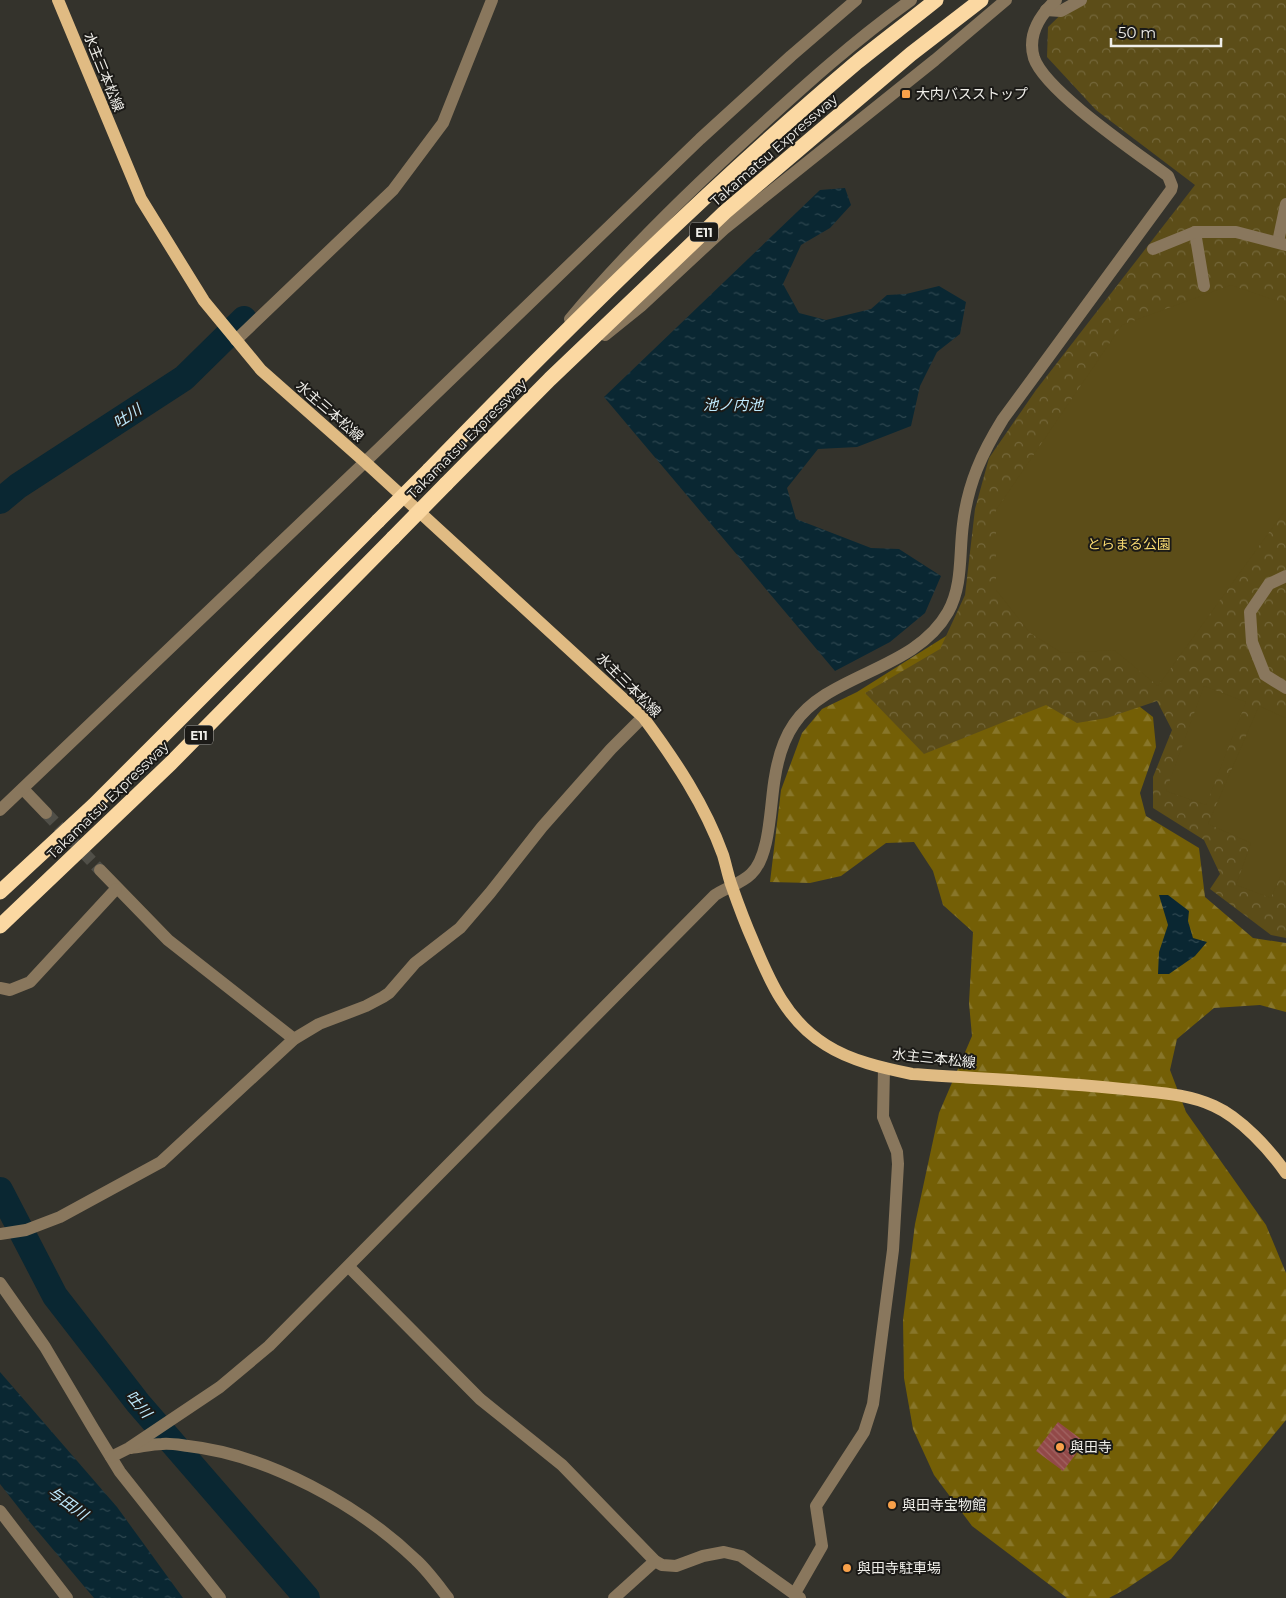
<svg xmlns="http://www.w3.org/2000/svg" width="1286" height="1598" viewBox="0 0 1286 1598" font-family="Montserrat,'Noto Sans JP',sans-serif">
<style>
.forest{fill:url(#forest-firs)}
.park{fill:url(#park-crowns)}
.garden{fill:#5c4d18}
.water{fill:url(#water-ripples)}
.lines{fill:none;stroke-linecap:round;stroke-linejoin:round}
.river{stroke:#0a2732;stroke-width:26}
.building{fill:url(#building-back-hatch)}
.minor-tunnel{stroke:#504f48;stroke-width:12;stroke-dasharray:12 6;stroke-linecap:butt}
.minor{stroke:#89775d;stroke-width:12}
.major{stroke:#e0bb83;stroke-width:12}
.highway{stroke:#fbd8a2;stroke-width:15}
.highway-bridge{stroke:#fbd8a2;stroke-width:15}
.poi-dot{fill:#f8a14a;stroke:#1b1a17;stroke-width:2}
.labels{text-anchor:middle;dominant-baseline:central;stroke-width:4;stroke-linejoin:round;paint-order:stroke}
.shield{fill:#1b1a17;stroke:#afaeaa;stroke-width:1}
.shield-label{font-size:12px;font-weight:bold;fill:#efeee9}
.street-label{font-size:14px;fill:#efeee9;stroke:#1b1a17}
.poi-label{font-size:14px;fill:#efeee9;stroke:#1b1a17;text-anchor:start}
.park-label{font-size:14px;fill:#f8da71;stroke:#1b1a17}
.water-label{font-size:15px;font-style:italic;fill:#bfeafd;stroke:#1b1a17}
</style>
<defs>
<pattern id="forest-firs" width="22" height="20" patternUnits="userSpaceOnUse" patternTransform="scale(1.25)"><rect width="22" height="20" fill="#745f06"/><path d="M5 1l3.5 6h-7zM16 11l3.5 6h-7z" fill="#88762a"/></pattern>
<pattern id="park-crowns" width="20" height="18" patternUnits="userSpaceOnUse" patternTransform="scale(1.25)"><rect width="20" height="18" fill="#5c4d18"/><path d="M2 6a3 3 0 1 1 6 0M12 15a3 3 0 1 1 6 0" fill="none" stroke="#74673a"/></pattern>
<pattern id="water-ripples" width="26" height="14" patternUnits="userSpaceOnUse" patternTransform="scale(1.25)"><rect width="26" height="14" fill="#0a2732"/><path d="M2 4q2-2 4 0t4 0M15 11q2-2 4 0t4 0" fill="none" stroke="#2e4750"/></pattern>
<pattern id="building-back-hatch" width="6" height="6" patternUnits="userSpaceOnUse" patternTransform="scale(1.25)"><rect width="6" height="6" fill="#924948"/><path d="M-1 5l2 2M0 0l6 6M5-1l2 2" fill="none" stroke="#a26462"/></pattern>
</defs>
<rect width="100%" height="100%" fill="#34332c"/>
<path class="forest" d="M954,631L1091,669L1153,717L1156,747L1140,793L1146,816L1199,848L1205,897L1253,938L1286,943V1012L1260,1005L1214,1008L1177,1039L1170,1070L1186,1112L1266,1225L1286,1273V1420L1171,1559L1126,1589L1109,1598H1067L972,1526L934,1475L913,1429L904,1378L903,1320L915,1224L939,1113L972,1036L969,1003L973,932L943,905L933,871L914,842L886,843L841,876L810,883L770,882L781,790L802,733L822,709L857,692Z"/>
<path class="park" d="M1076,0H1286V938L1271,935L1210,889L1220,874L1204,840L1153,808V777L1172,730L1157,701L1107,718L1077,723L1046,705L924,754L865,693L940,649L965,595L975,509L989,458L1036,390L1195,185L1096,110L1047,57L1048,27Z"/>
<g class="garden">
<path d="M1231,285L1286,304V509L1158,686L1114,650L1062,653L1030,633L996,590V510L1122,325Z"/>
<path d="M1204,686L1246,702L1206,805L1166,791Z"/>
<path d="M1259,706L1286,718V863L1271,898L1236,885L1251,843L1208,824Z"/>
</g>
<g class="water">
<path d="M845,188L851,205L830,228L801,245L783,284L799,313L826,320L871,309L887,295L906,294L939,286L966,302L960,334L937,352L920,386L911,426L857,447L818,449L787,488L796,519L871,548L899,549L941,576L925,613L890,642L835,671L604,397L820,190Z"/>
<path d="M1159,895H1168L1189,911L1188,921L1193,938L1207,942L1195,956L1169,974H1158L1159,952L1168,925Z"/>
<path d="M0,1372L117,1507L183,1598H94L29,1521L0,1484Z"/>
</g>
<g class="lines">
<g class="river">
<path d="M0,501L18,486L184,378L244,319"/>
<path d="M0,1190L55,1296L138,1403L307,1598"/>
</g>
</g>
<path class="building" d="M1058,1422L1085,1442L1063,1471L1036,1451Z"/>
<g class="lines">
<path class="minor-tunnel" d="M46,813L100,870"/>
<g class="minor">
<path d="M1046,10L1061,11L1081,0"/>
<path d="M1195,232L1204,286"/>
<path d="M1278,242L1286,204"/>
<path d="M1153,249L1195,232H1236L1286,245"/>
<path d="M570,319C626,252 689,191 754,132C804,86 855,40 911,0"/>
<path d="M605,335L641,306L724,229L935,60L1006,0"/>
<path d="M236,340L393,190L443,123L492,0"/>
<path d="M1286,576L1269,584L1250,612L1252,642L1265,675L1286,688"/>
<path d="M23,789L46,813"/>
<path d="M0,810L365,462L700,139L791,56L856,0"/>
<path d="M100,870L168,940L294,1039"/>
<path d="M0,988L10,990L30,982L116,889"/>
<path d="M0,1234L26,1230L60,1217L161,1162L294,1039L319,1024L366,1006L383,997L389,993L415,963L460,928L490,893L542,827L611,749L643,717"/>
<path d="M349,1267L480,1399L562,1465L655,1561L662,1565L676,1566L703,1556L724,1552L741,1556L800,1598"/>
<path d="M0,1283L45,1347L93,1428L120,1472L220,1598"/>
<path d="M131,1448C141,1447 152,1444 162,1444C170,1443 180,1445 188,1446C268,1455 359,1505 416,1560C428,1571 438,1585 448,1598"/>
<path d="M111,1457L129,1448L220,1387L269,1346L715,895C726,888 742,883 751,874C771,856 770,802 775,777C778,758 783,740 794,724C828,673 915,671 948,612C963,585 959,554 963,524C968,483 982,453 1003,419L1171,190L1172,186L1168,176C1137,153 1045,91 1034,58C1027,35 1040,15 1056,0"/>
<path d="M0,1511L67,1598"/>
<path d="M795,1593L822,1546L816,1506L864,1432L873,1404L893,1250L898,1164L897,1152L883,1117L884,1068"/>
<path d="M614,1598L655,1561"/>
</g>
<path class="major" d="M58,0L141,199L204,301L261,370L365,462L643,717C675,760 705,805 723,855C726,865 728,875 731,884C738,904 745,923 753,941C770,982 787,1021 826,1045C851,1061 883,1068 912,1074C986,1079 1060,1082 1133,1090C1161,1093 1188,1094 1214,1106C1241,1118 1270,1150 1286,1173"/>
<g class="highway">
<path d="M429,470C566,329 706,190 856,63C882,42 910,21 936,0"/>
<path d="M446,484L550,379L725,212L911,54L981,0"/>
<path d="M0,892L94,805L378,521"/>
<path d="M0,926L171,763L393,538"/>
</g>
<g class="highway-bridge">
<path d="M378,521L429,470"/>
<path d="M393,538L446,484"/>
</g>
</g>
<g class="poi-dot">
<rect x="901" y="89" width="10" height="10" rx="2.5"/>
<circle cx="1060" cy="1447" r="5"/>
<circle cx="892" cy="1505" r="5"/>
<circle cx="847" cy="1568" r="5"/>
</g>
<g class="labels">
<g class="shield">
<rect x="690" y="222.5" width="28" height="19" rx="4"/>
<rect x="185" y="725.5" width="28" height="19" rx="4"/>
</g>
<g class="shield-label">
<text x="704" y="232">E11</text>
<text x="199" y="735">E11</text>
</g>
<g class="street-label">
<text transform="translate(104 72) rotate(68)">水主三本松線</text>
<text transform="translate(774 150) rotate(-41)">Takamatsu Expressway</text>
<text transform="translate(330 411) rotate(41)">水主三本松線</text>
<text transform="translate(467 439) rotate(-45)">Takamatsu Expressway</text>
<text transform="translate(629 685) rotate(45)">水主三本松線</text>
<text transform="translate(108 800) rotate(-44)">Takamatsu Expressway</text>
<text transform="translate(934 1058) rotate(6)">水主三本松線</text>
</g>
<g class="poi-label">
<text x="916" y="94">大内バスストップ</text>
<text x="1070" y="1447">與田寺</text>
<text x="902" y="1505">與田寺宝物館</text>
<text x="857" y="1568">與田寺駐車場</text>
</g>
<g class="park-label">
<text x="1129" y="544">とらまる公園</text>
</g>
<g class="water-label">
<text x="733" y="404">池ノ内池</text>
<text transform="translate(127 416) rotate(-33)">吐川</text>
<text transform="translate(139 1404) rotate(50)">吐川</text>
<text transform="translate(68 1503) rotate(36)">与田川</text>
</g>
</g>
<path d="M1111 38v8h110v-8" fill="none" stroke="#efeee9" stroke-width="2.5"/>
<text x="1118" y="38" font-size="15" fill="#efeee9" stroke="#1b1a17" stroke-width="4" paint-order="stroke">50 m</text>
</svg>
